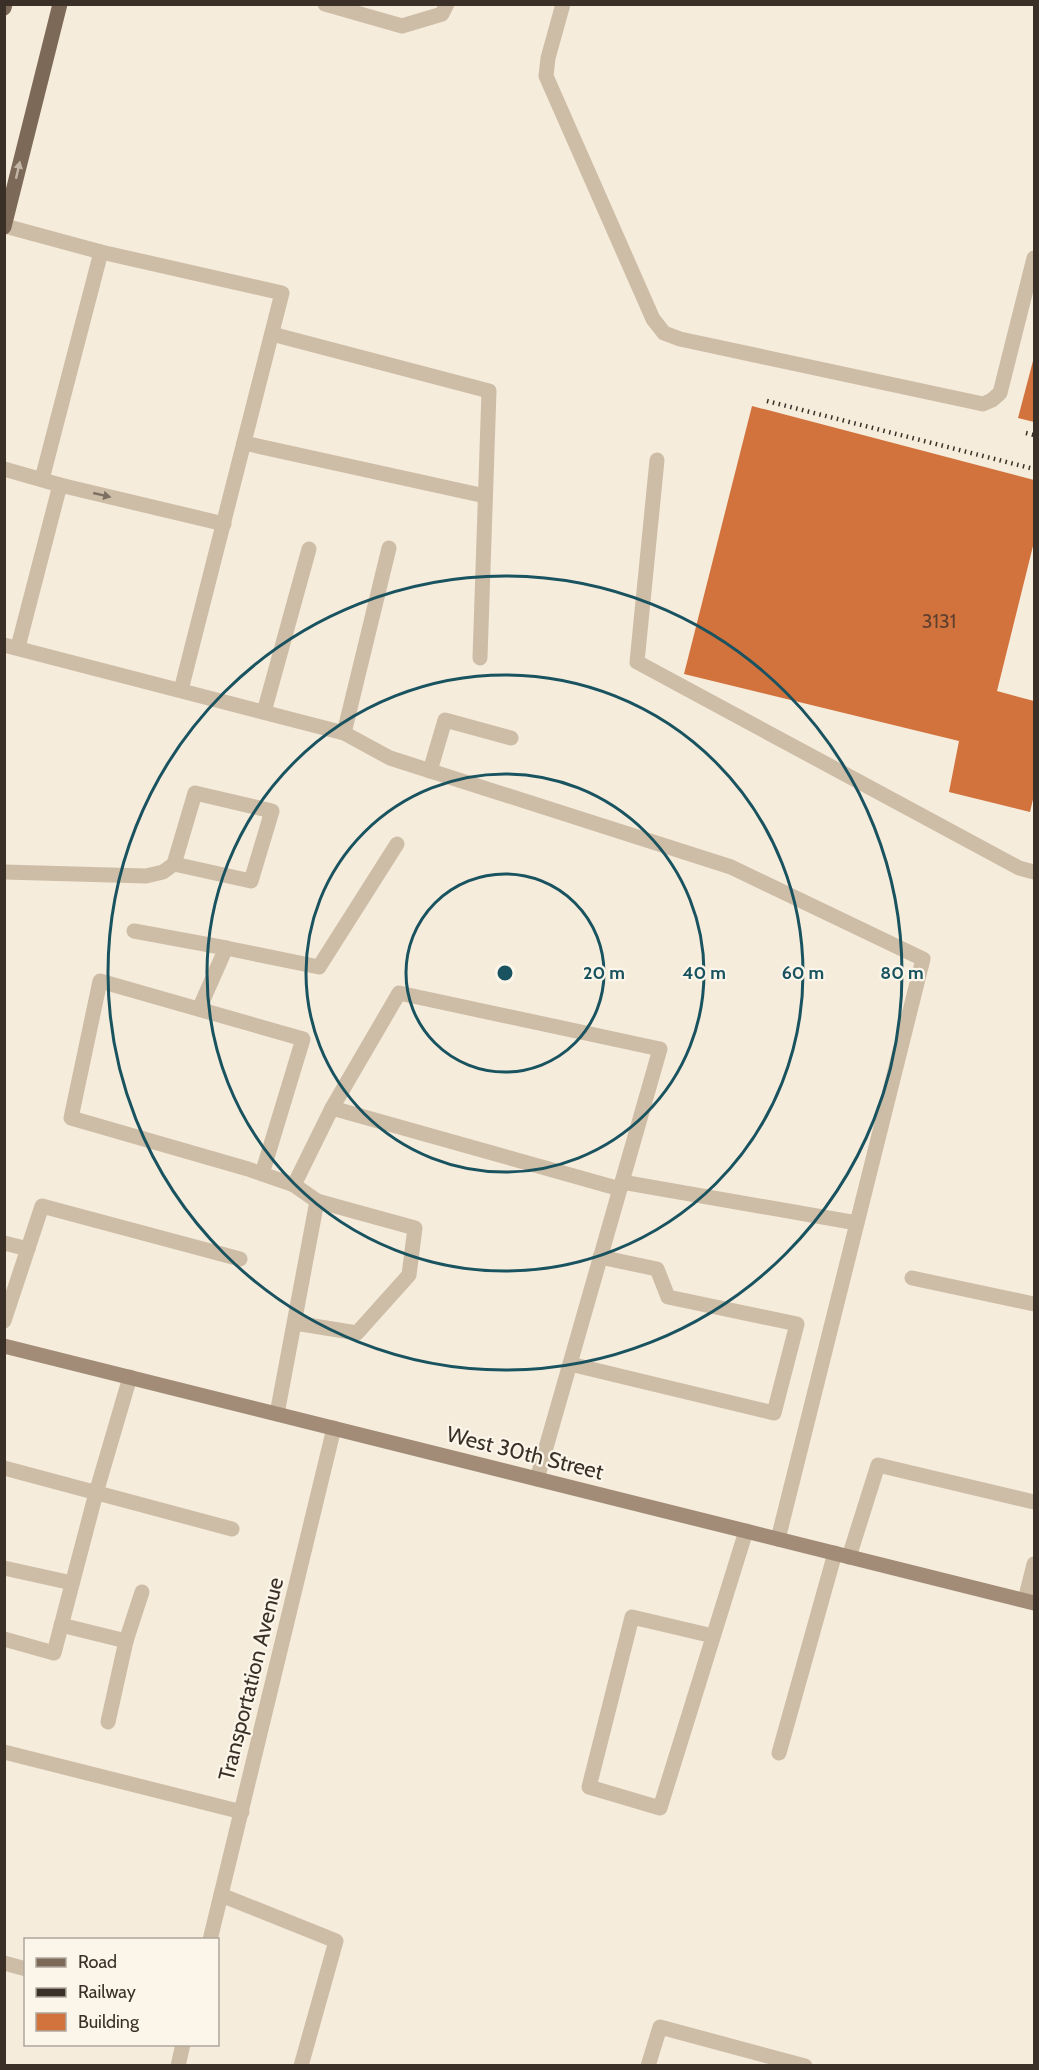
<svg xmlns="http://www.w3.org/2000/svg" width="1039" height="2070" viewBox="0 0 1039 2070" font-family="Cabin,sans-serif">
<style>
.building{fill:#d2723d}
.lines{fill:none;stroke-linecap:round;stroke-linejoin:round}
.lane{stroke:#cebda6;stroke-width:15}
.street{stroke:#cebda6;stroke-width:15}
.secondary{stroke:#a28c77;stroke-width:15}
.primary{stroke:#7d6957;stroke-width:15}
.rail{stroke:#3a3028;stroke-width:4.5;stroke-dasharray:1.5 4.5;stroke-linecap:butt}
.oneway{fill:#c3b6a7}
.oneway2{fill:#7d6f61}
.ring{fill:none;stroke:#195360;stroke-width:3}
.labels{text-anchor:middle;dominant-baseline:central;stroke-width:4.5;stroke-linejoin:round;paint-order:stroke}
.number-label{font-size:20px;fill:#60402d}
.street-label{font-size:22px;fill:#3a3028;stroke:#fcf5e9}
.centre{fill:#195360;stroke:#fcf5e9;stroke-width:3}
.ring-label{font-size:18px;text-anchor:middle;font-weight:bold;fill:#195360;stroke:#fcf5e9;stroke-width:4.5;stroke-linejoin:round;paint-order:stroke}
</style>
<rect width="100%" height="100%" fill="#f5ecdc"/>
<g class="building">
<path d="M1034,357V422L1018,418Z"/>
<path d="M752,406L1034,480V542L997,691L1034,701V795L1030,812L949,792L959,741L684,674Z"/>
</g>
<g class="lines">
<g class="lane">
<path d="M325,4L402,26L442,14L447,4"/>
<path d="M563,4L548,58L546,76L653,319L664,333L680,339L983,404L992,400L1000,393L1034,258"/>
<path d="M5,226L101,252L42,479"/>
<path d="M101,252L282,293L181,690"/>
<path d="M272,334L489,391L480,658"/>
<path d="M244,443L485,496"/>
<path d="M657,460L637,662L1019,868L1034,872"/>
<path d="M4,469L60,485L224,524"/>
<path d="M4,645L344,733L390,758L731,867L923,959L778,1539"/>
<path d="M18,647L60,485"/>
<path d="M264,712L309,549"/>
<path d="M344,733L389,548"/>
<path d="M430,771L445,720L511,738"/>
<path d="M4,872L146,876L163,872L174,864L195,793L272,811L251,881L174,864"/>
<path d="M134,931L226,948L199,1009"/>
<path d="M226,948L319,967L397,844"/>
<path d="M262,1174L303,1039L100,981L71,1118L248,1169L294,1185"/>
<path d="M622,1182L857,1223"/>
<path d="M317,1201L294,1185L332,1108"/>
<path d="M4,1243L28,1249"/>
<path d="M912,1278L1034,1304"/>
<path d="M4,1321L42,1206L240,1259"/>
<path d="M570,1364L774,1413L797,1324L668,1297L657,1269L600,1257"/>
<path d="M277,1414L317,1201L415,1228L409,1275L357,1333L295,1323"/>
<path d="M4,1468L232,1529"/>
<path d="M537,1479L660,1049L399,993L332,1108L620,1189"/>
<path d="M849,1557L878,1465L1034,1502"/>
<path d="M4,1568L72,1583"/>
<path d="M1025,1600L1034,1564"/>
<path d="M61,1625L126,1641L108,1722"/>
<path d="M713,1636L632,1617L589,1787L660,1808L746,1531"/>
<path d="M4,1639L54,1653L96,1493L130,1377"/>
<path d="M126,1641L142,1592"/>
<path d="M4,1752L242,1812"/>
<path d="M779,1753L835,1553"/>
<path d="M221,1895L336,1941L301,2066"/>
<path d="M4,1963L26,1969"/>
<path d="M648,2066L660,2027L805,2066"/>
</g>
<g class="street">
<path d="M210,1940L334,1428"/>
<path d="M178,2066L183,2044"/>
</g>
<path class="secondary" d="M4,1346L1034,1603"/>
<g class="primary">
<path d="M4,8L5,4"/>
<path d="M4,227L60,4"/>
</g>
<g class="rail">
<path d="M767,401L1034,469"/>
<path d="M1026,433L1034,435"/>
</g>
</g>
<defs><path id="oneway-solid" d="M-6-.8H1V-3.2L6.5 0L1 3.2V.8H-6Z" transform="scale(1.5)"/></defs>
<use class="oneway" href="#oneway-solid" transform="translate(18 170) rotate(-77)"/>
<use class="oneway2" href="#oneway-solid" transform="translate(102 495) rotate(13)"/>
<g class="ring">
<circle cx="505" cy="973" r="99"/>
<circle cx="505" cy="973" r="199"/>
<circle cx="505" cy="973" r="298"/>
<circle cx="505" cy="973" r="397"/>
</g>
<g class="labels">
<g class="number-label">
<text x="939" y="621">3131</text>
</g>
<g class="street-label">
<text transform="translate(525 1453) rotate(14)">West 30th Street</text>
<text transform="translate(251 1679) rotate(-76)">Transportation Avenue</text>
</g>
</g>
<circle cx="505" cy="973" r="9" class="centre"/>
<g class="ring-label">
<text x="604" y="979">20 m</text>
<text x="704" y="979">40 m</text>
<text x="803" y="979">60 m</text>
<text x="902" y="979">80 m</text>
</g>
<rect width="1039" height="2070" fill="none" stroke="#3a3028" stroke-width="12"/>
<rect x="24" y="1938" width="195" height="108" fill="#fcf5e9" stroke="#aea69c" stroke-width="1.5"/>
<rect x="36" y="1958" width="30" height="9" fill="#7d6957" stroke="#aea69c" stroke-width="1.5"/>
<text x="78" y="1968" font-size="18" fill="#3a3028">Road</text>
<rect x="36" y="1988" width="30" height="9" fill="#3a3028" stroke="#aea69c" stroke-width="1.5"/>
<text x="78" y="1998" font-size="18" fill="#3a3028">Railway</text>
<rect x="36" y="2013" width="30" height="18" fill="#d2723d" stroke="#aea69c" stroke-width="1.5"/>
<text x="78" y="2028" font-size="18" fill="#3a3028">Building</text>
</svg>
